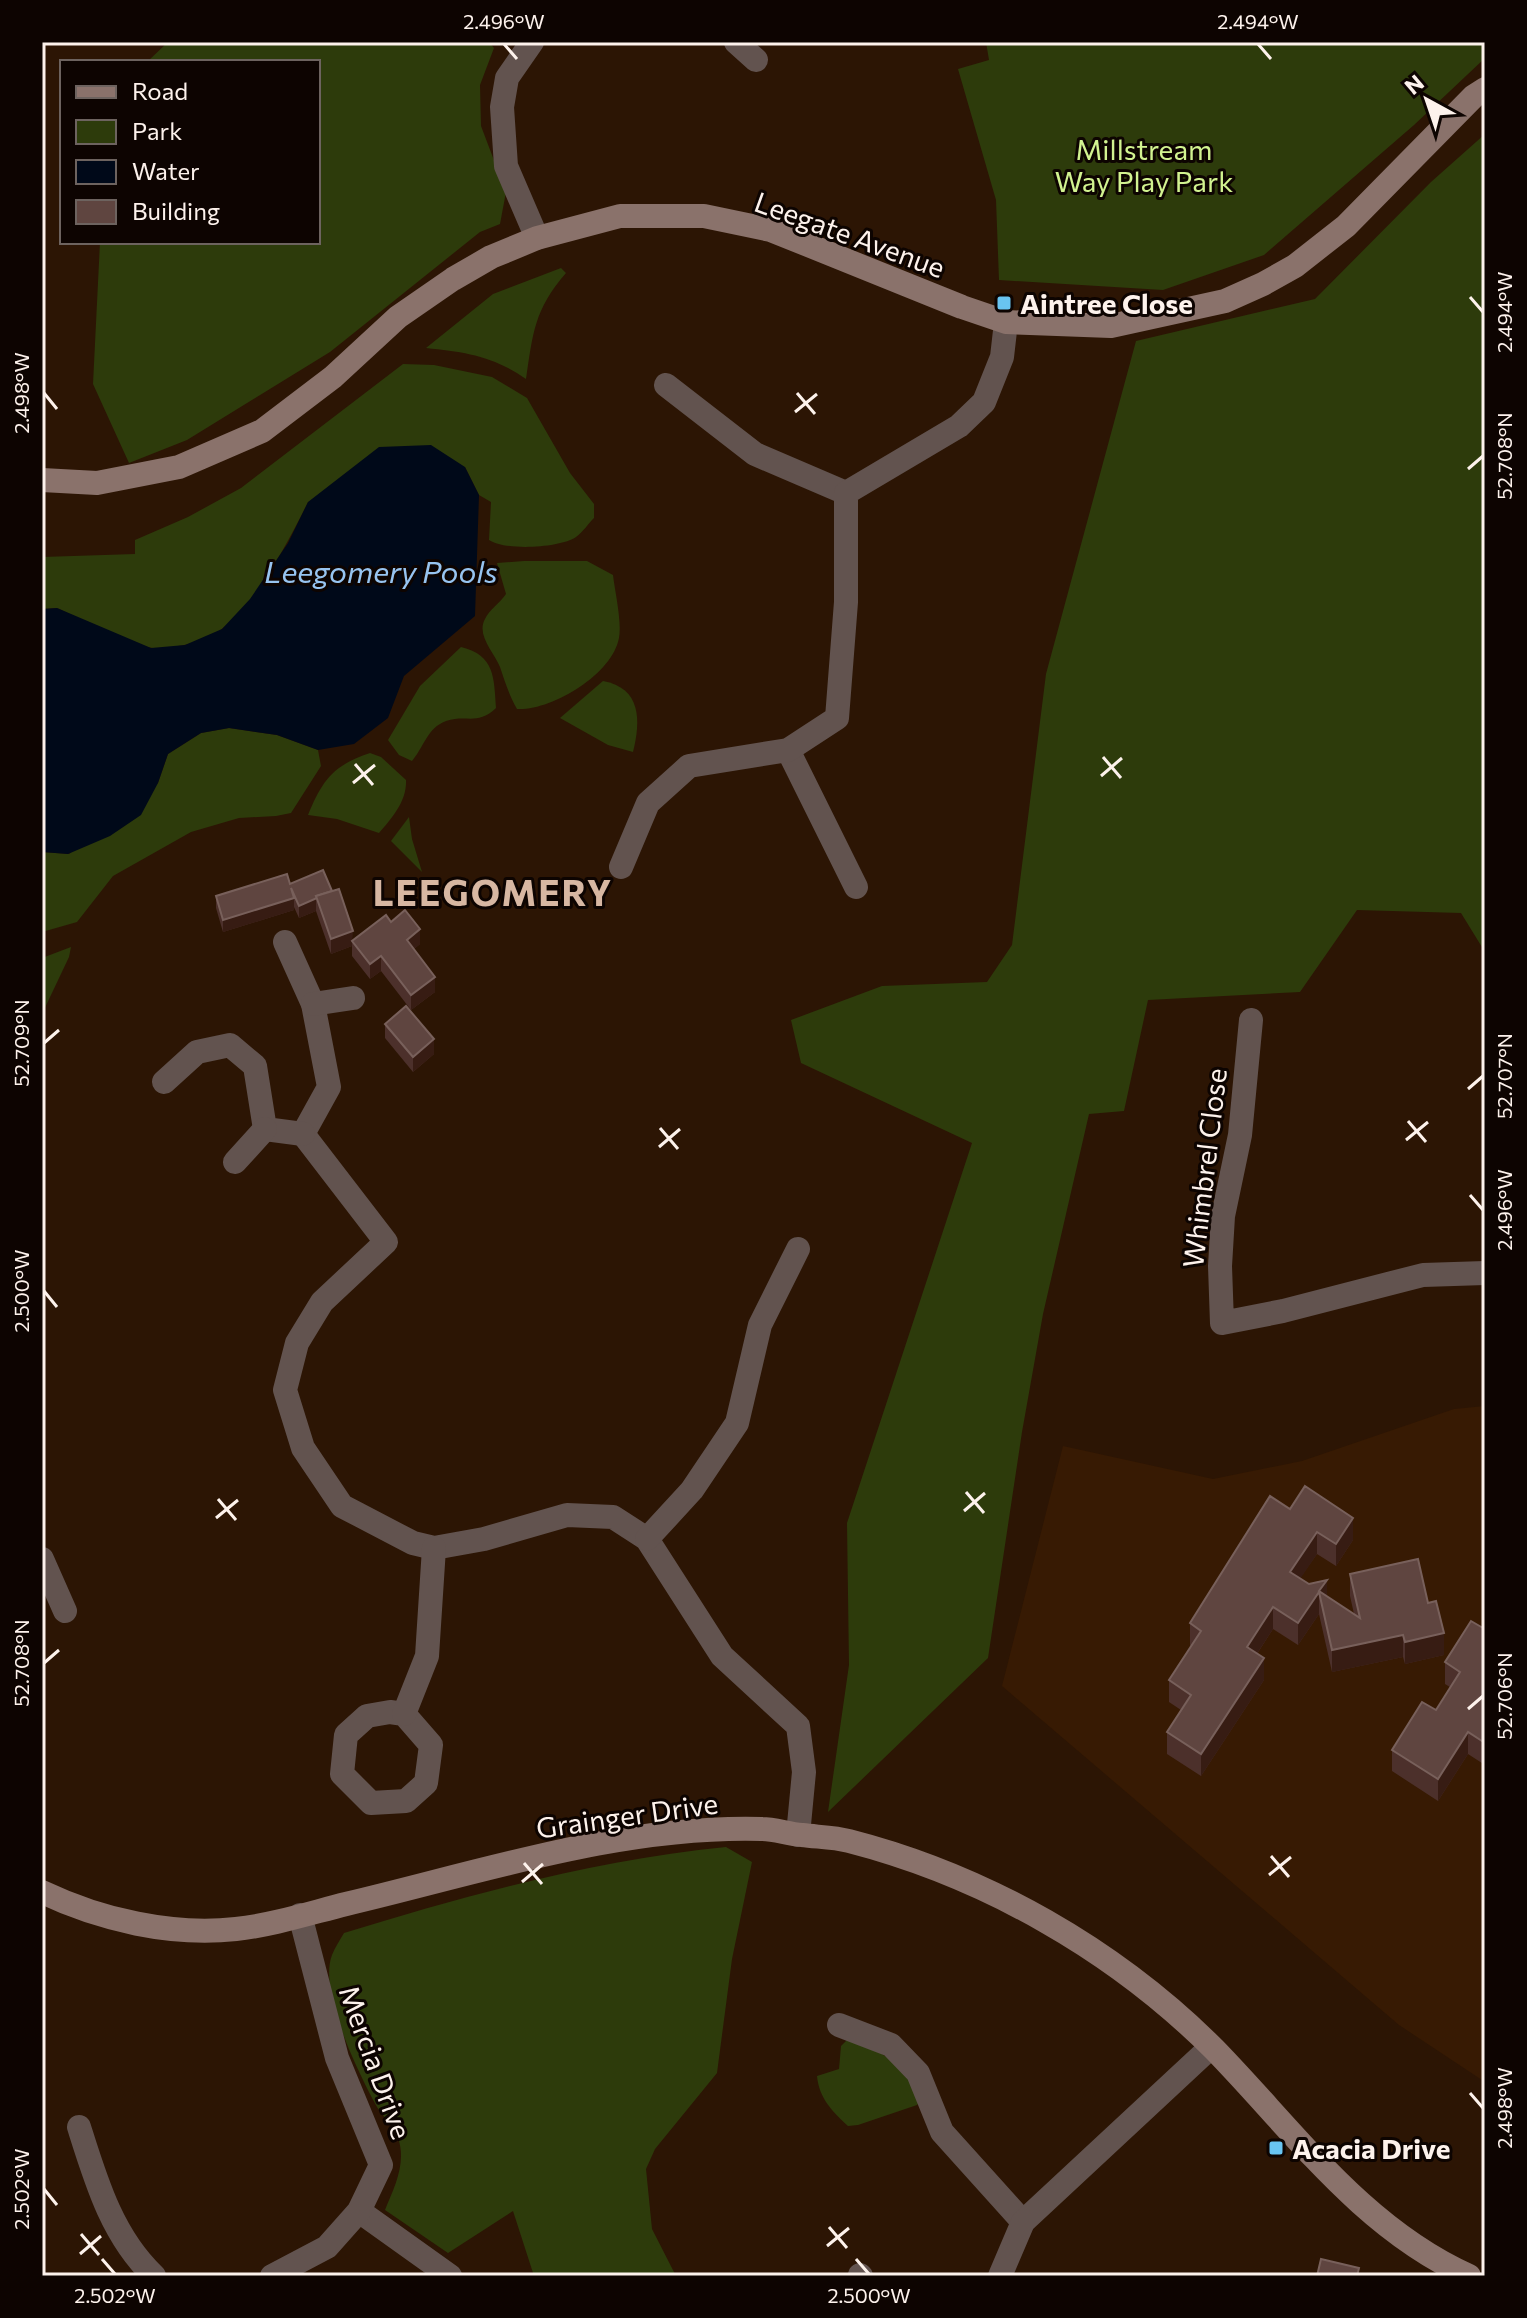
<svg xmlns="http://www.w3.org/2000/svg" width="1527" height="2318" viewBox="0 0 1527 2318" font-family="Commissioner,sans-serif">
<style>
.built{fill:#371a03}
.green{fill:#2d3b0b}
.water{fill:#000919}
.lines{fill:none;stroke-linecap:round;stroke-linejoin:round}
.street{stroke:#62534f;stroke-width:24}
.secondary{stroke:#8a726b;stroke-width:24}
.wall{fill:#4c302b}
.shaded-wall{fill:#371c13}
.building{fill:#5f4540;stroke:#78605b;stroke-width:2}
.ticks{fill:none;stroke:#fdf2ec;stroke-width:3}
.poi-dot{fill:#69c4f1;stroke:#0d0401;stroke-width:3}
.labels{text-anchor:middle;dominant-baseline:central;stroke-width:6;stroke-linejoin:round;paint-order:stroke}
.park-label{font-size:28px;fill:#d2f390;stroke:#0d0401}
.street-label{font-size:28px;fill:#fdf2ec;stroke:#0d0401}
.poi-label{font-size:28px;font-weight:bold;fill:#fdf2ec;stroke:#0d0401;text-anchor:start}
.water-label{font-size:30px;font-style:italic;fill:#97c4f0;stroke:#0d0401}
.district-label{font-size:36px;font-weight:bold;letter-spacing:2px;fill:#d7b7a2;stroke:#0d0401}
.neatline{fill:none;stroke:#fdf2ec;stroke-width:3}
.ticks-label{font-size:20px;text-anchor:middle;fill:#fdf2ec}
</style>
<rect width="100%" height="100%" fill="#2c1504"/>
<path class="built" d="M1485,1406V2082L1399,2025L1002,1686L1063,1446L1213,1479L1302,1461L1454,1409Z"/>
<g class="green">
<path d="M168,42H489L494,48L480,85L481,126L506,192L500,224L480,232L330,352L187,440L129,463L93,384L100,242H318V62H147Z"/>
<path d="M986,42H1485V58L1414,125L1264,255L1163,290L999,280L996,200L958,69L989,60Z"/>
<path d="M1485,134V952L1461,913L1357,910L1300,992L1148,1000L1124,1111L1089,1114L1043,1314L1022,1432L988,1658L828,1812L849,1665L847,1523L972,1143L801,1063L791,1020L882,986L987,982L1012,945L1046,674L1136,341L1315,299L1431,182Z"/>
<path d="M561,268L566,273C534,310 533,333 526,379C493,356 465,352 426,348L493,294Z"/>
<path d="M403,364L434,365L492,377L527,398L570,473L594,504V518C588,524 583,532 576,537C560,548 505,551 489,540L491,502L479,495L465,467L308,502C290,539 256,603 223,628C206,642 174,649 153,648C132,646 79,618 57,608L42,609V557L135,554V540L188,517L241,488Z"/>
<path d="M524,561H587L613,575C615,592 622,622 619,638C612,675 551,711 517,709C509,695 505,682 500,667C494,652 476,635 485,619C489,610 500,603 506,594L497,563Z"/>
<path d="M461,647C495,655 494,678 496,708C477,726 467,714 446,721C427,728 424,747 412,761L399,755L388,740L420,686Z"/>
<path d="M603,681C641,688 641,720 633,752L608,745L560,718Z"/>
<path d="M229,728L277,735L318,750L321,766L291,813L276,816L239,818L191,832L113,876L77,922L42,932V852L69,854L158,783L168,754L201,733Z"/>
<path d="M370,753L381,757L406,780C407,801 392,818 379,833L337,819L308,815C322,781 333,765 370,753Z"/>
<path d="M409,817L412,839L422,872L391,841Z"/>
<path d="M71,947L69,957L42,1014V958Z"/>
<path d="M726,1847L752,1862L732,1959L717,2073L655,2149L646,2169L652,2229L676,2276H534L513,2211L448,2253L385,2210C394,2188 407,2163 398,2138C395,2127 383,2117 377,2107C359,2074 318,1992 332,1955C335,1947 340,1940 344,1933C470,1894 596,1860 726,1847Z"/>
<path d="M847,2040C883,2052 905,2062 922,2098L917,2105L858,2125L848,2126C832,2111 819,2098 817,2076L839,2069L841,2046Z"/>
</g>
<path class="water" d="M431,445L465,467L479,495L475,616L404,676L388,718L354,744L318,750L277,735L229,728L201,733L168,754L158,783L141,815L110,836L68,854L42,852V609L57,608L151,648L185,645L222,629L250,599L288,543L308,502L379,447Z"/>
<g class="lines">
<g class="street">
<path d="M532,42L507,78L502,107L506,166L537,238"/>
<path d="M736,42L756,60"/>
<path d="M666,385L755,454L846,493"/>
<path d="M788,750L856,887"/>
<path d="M621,867L648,803L689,766L788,750L837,718L846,602V493L959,426L984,402L1002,357L1006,322"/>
<path d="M285,942L313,1004L329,1087L303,1134L386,1242L322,1302L297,1343L285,1390L303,1448L342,1506L413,1543L434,1548L484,1539L567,1515L613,1517L647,1539L722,1656L798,1726L804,1772L798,1835"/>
<path d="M313,1004L353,998"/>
<path d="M1251,1020L1240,1135L1223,1216L1220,1266L1222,1323L1283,1311L1423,1275L1485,1273"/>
<path d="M164,1082L197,1052L230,1045L255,1066L265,1129L303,1134"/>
<path d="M235,1162L265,1129"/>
<path d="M647,1539L692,1490L737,1423L760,1325L798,1249"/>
<path d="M42,1559L65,1611"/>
<path d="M390,1712L404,1714L431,1745L426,1783L406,1801L371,1803L342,1774L346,1735L367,1716Z"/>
<path d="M404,1714L427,1656L434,1548"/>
<path d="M839,2025L891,2045L918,2073L942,2132L1023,2222"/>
<path d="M79,2127C96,2181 112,2236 154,2276"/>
<path d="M359,2211L450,2276"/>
<path d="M860,2275L861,2276"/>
<path d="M272,2276L327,2247L359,2211L381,2165L337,2058L300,1915"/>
<path d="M1000,2276L1023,2222L1211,2047"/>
</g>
<g class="secondary">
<path d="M42,480L97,483L179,467L262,431L333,377L398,317L453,279L491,257L537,238L620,216H704L771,230L962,307L1006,322L1111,326L1225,301L1263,284L1295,266L1346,226L1474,96L1485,89"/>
<path d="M42,1892C101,1920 171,1936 236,1929C273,1925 310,1913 346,1904C482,1872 620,1825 762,1829C775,1829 788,1834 802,1835C817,1837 834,1837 849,1841C985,1876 1115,1950 1214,2049C1294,2131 1362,2228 1469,2276"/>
</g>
</g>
<g class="wall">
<path d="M323,870L353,941L391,922L420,944L414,949L435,992L411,1010L381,971L370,979L352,956V946L331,954L316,911L299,918L294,907V910L223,932L216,908V896L290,884Z"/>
<path d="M385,1024L434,1054L413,1072L385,1038Z"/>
<path d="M1290,1509L1353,1540L1336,1566L1317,1554L1300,1578L1354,1614L1350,1596V1574L1428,1603L1444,1655L1405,1664L1403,1657L1332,1672L1319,1614L1298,1645L1273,1629L1257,1654L1264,1680L1201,1776L1167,1754V1732L1181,1710L1169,1702V1680L1191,1646L1190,1645V1623Z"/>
<path d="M1485,1625V1765L1468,1754L1438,1801L1392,1771V1750L1436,1710L1450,1687L1445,1684V1662Z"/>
</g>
<g class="shaded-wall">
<path d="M294,898V910L223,932V920Z"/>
<path d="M316,899V911L299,918V906Z"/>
<path d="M420,929V944L407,955V940Z"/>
<path d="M353,931L352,946L331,954V939Z"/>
<path d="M381,956V971L370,979V964Z"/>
<path d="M435,977V992L411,1010V995Z"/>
<path d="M434,1039V1054L413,1072V1057Z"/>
<path d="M1353,1518V1540L1336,1566V1544Z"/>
<path d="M1317,1532V1554L1290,1594V1572Z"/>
<path d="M1327,1580V1602L1319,1591Z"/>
<path d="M1319,1592V1614L1298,1645V1623Z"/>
<path d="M1273,1607V1629L1247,1669V1647Z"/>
<path d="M1444,1633V1655L1405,1664V1642Z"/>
<path d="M1403,1635V1657L1332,1672V1650Z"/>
<path d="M1264,1658V1680L1201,1776V1754Z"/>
<path d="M1468,1732V1754L1438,1801V1779Z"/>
</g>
<g class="building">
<path d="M323,870L332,891L316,896L317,898L299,906L291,888L294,898L223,920L216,896L287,874L290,884Z"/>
<path d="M339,889L353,931L331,939L316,896Z"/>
<path d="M405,910L420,929L407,940L435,977L411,995L381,956L370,964L352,941L386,915L391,922Z"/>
<path d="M406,1006L434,1039L413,1057L385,1024Z"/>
<path d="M1305,1486L1353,1518L1336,1544L1317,1532L1290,1572L1309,1584L1327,1580L1319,1591L1360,1618L1350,1574L1418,1559L1428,1603L1436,1601L1444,1633L1405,1642L1403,1635L1332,1650L1319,1592L1298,1623L1273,1607L1247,1647L1264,1658L1201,1754L1167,1732L1191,1695L1169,1680L1201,1631L1190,1623L1270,1496L1290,1509Z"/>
<path d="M1471,1621L1483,1628L1485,1625V1743L1468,1732L1438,1779L1392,1750L1422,1702L1436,1710L1460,1672L1445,1662Z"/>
<path d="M1321,2259L1359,2268L1357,2276H1317Z"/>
</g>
<path class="ticks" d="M504,44L517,59M1258,44L1271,59M1470,297L1483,312M44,393L57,409M797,393L815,414M795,412L817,394M1468,469L1483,456M1103,757L1121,778M355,764L373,785M1101,776L1122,758M353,783L375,765M44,1043L59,1030M1468,1089L1483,1076M1408,1121L1426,1142M660,1128L678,1149M1406,1140L1428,1122M659,1147L680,1129M1470,1195L1483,1210M44,1291L57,1307M966,1492L984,1513M218,1499L236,1520M964,1511L985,1493M216,1518L238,1500M44,1663L59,1650M1468,1709L1483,1696M1271,1856L1289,1877M524,1863L542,1884M1269,1875L1291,1857M522,1882L543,1864M1470,2093L1483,2108M44,2189L57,2205M829,2227L847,2248M81,2234L99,2255M827,2246L849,2228M80,2254L101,2236M102,2259L115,2274M856,2259L869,2274"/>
<g class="poi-dot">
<rect x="996" y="295" width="16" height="16" rx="4"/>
<rect x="1268" y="2140" width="16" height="16" rx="4"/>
</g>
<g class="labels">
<g class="park-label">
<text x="1144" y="149">Millstream<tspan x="1144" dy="32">Way Play Park</tspan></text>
</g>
<g class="street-label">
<text transform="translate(850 234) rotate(20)">Leegate Avenue</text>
<text transform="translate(1204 1168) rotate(-83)">Whimbrel Close</text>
<text transform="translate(627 1815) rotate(-8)">Grainger Drive</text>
<text transform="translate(376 2062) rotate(70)">Mercia Drive</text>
</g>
<g class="poi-label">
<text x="1020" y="303">Aintree Close</text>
<text x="1292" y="2148">Acacia Drive</text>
</g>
<g class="water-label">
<text x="381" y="570">Leegomery Pools</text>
</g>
<g class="district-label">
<text x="493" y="891">LEEGOMERY</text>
</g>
</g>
<rect width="1527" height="2318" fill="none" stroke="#0d0401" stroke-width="88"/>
<rect x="60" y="60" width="260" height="184" fill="#0d0401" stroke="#6d635f" stroke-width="2"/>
<rect x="76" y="86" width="40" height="12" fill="#8a726b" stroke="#6d635f" stroke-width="2"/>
<text x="132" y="100" font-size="24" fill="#fdf2ec">Road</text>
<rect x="76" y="120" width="40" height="24" fill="#2d3b0b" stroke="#6d635f" stroke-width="2"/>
<text x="132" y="140" font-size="24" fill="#fdf2ec">Park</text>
<rect x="76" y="160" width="40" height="24" fill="#000919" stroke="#6d635f" stroke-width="2"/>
<text x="132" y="180" font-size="24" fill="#fdf2ec">Water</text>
<rect x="76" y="200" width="40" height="24" fill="#5f4540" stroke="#6d635f" stroke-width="2"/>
<text x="132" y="220" font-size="24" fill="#fdf2ec">Building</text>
<g transform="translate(1427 100) rotate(320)" stroke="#0d0401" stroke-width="6" paint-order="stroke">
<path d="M0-6L14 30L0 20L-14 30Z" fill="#fdf2ec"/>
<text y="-12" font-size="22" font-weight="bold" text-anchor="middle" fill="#fdf2ec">N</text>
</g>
<rect x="44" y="44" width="1439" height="2230" class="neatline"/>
<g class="ticks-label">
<text x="504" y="29">2.496°W</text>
<text x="1258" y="29">2.494°W</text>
<text transform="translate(1505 312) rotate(-90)" y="7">2.494°W</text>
<text transform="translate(22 393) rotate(-90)" y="7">2.498°W</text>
<text transform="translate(1505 456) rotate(-90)" y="7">52.708°N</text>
<text transform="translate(22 1043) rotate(-90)" y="7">52.709°N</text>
<text transform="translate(1505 1076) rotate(-90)" y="7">52.707°N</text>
<text transform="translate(1505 1210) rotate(-90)" y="7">2.496°W</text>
<text transform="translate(22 1291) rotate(-90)" y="7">2.500°W</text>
<text transform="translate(22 1663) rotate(-90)" y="7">52.708°N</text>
<text transform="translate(1505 1696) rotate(-90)" y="7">52.706°N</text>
<text transform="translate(1505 2108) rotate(-90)" y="7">2.498°W</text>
<text transform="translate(22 2189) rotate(-90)" y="7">2.502°W</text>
<text x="115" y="2303">2.502°W</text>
<text x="869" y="2303">2.500°W</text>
</g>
</svg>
